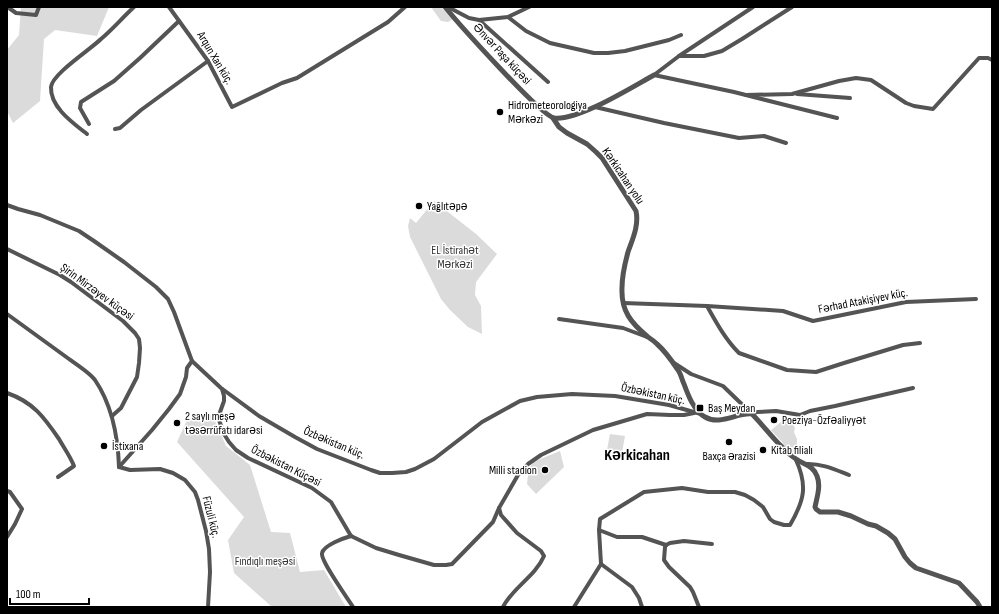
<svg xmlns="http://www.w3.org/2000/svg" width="999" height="614" viewBox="0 0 999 614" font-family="'Sofia Sans Condensed',sans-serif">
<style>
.green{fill:#dbdbdb}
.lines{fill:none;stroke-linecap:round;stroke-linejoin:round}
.minor{stroke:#545454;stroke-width:4}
.tertiary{stroke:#545454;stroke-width:5}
.poi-dot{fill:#000;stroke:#fff;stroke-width:1.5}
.labels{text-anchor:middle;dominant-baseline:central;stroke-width:3;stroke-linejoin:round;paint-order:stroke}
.street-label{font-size:12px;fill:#000;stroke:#fff}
.poi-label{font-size:12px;fill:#000;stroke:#fff;text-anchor:start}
.park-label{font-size:12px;fill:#323232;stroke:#fff}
.district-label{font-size:16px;font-weight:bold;fill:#000;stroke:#fff}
</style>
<rect width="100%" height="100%" fill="#fff"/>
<g class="green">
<path d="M21,7H109L97,36L55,30L44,39L40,101L13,123L7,111V50L19,35Z"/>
<path d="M431,7H441L449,16L453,19L448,22L441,21Z"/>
<path d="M434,201L476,234L497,254L476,282L475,295L481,306L482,334L468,327L450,310L441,299L410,237L408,226L410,218L416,223Z"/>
<path d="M212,414L226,446L250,465L271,532L290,533L300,572L324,570L346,607H272L234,573L228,540L244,517L177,442L187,420Z"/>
<path d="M786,418L792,423L795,428L794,432L797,439V448L792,453L784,447L782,442L771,430Z"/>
<path d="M610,434L625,436L622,453L607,450Z"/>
<path d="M560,451L564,467L536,494L527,484C528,477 528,469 533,462Z"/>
</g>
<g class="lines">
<g class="minor">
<path d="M9,7V8L16,13L36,15L39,7"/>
<path d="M169,7L208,61L232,107L282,83L297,78L388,22L405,7"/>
<path d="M448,7L469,18L479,20L508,17L529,7"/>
<path d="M508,17L526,31L550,43L594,53H608L625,51L669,40L681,35"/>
<path d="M479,20L548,82"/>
<path d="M679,56H704L722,51L742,39L792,7"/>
<path d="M654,75L734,92L837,118"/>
<path d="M654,75L679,56L753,7"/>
<path d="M797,94L850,98"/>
<path d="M746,95L792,94L839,81L856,78L871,80L906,103L914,106L933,109L979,58H988L992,60"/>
<path d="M595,107L664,123L739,138L764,136L786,143"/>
<path d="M89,124L80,108L81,102L114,81L140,58L179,21"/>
<path d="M115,129L120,128L141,110L208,61"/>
<path d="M87,134C73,123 50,107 51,87C52,74 91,49 101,39C113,29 123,17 134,7"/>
<path d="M7,205L18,209L40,215L79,231L94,241L124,262L156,287L168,299L174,312L192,361L221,388L259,416L295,437L317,449L371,470L380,473H392L406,472L415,469L434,459L482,422L520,401L537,397L572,394L615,396L669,405L701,414"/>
<path d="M7,249L60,275L71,282L123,321L135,333L139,339L140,348L139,363L137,377L121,408L112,416"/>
<path d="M623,303L707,306L783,311L813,321L906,302L976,299"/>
<path d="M707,306C716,322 725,339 739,353L787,370L816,372L844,363L903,345L920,343"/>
<path d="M7,314C28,329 48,344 69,359C76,364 90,373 95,380C112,405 118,438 119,467"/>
<path d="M559,319L623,328L647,337"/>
<path d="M674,363L691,374L723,386L752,414L757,412L776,411L800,415L810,411L835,406L913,388"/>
<path d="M222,389L224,396V401L219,415V420L224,434L229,442L236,450L248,458L312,488L331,502L351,536"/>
<path d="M7,393C33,402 44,417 59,439C64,448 70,456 74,466L58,477"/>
<path d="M806,464C821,463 836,470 849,475"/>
<path d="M119,467L130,470L160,469L173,473L185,480L195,492L198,500L206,531L209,549L210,572L208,607"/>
<path d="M119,467L152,430L169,409L180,394L186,377L187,368L192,361"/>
<path d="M7,491L10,492L22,509L15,524L7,537"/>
<path d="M499,508L501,515L517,533L541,551L544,556C535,577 513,587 503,607"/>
<path d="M599,530L617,537H642L666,545"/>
<path d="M351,536L376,548L399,555L434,565H446L452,564L493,522L499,508L518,475L528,464L541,455L593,430L647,414L670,415H684L694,413"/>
<path d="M351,536C344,538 324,545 322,553C320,560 348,599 353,607"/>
<path d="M601,564L632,587L639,598L642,607"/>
<path d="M574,607L601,564L599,530L600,519L644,492L682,488L708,492H735L745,495L754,500L763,507L770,519L774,522L784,525H790C804,501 808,486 796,460"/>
<path d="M699,607L693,592L690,587L669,567L664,560L665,547L666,545L670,543L684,541L712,544"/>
</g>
<g class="tertiary">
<path d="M445,7C458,23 541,116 554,118C578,121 632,87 654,75"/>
<path d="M553,118L559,127L567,133L587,144L596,152L602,158L636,211C639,225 633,238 628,252C625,263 622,276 622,288C621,311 631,323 648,337C651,339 654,341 657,344C665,351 672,361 678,370C681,374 682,380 684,384C688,395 694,411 705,417C720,426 738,412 752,414C766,428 780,449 796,459C804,465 813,465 817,476C821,486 817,497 815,507L816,509L820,512H838L851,516L868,524L876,526L888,533L895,539L905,557L910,563L916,568L959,583L977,602L980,607"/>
</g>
</g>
<g class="poi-dot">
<circle cx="500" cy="112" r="4"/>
<circle cx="419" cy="206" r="4"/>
<rect x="696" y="404" width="8" height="8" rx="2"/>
<circle cx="774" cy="420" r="4"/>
<circle cx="177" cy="423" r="4"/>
<circle cx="729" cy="442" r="4"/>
<circle cx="104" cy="446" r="4"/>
<circle cx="763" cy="450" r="4"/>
<circle cx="545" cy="470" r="4"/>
</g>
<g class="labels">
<g class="street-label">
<text transform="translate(502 54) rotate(47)">Ənvər Paşa küçəsi</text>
<text transform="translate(215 58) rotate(59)">Arqun Xan küç.</text>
<text transform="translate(623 176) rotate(56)">Kərkicahan yolu</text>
<text transform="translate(97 292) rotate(36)">Şirin Mirzəyev küçəsi</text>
<text transform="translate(863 301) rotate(-11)">Fərhad Atakişiyev küç.</text>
<text transform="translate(653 394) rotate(12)">Özbəkistan küç.</text>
<text transform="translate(334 443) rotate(23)">Özbəkistan küç.</text>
<text transform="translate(286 466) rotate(27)">Özbəkistan Küçəsi</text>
<text transform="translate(211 517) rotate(76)">Füzuli küç.</text>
</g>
<g class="poi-label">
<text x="508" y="105">Hidrometeorologiya<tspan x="508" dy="14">Mərkəzi</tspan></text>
<text x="427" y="206">Yağlıtəpə</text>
<text x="708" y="408">Baş Meydan</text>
<text x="185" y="416">2 saylı meşə<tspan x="185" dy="14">təsərrüfatı idarəsi</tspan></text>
<text x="782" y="420">Poeziya-Özfəaliyyət</text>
<text x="112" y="446">İstixana</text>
<text x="771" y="450">Kitab filialı</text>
<text x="729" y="456" text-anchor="middle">Baxça ərazisi</text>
<text x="537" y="470" text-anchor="end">Milli stadion</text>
</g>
<g class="park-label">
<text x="455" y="250">EL İstirahət<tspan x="455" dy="14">Mərkəzi</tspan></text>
<text x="265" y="561">Fındıqlı meşəsi</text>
</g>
<g class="district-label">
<text x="637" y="455">Kərkicahan</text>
</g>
</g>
<rect width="999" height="614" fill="none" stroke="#000000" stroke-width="16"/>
<path d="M10 598v6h79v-6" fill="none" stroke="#000000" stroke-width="2"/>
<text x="16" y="598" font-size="12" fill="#000000" stroke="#ffffff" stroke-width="3" paint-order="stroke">100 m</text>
</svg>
